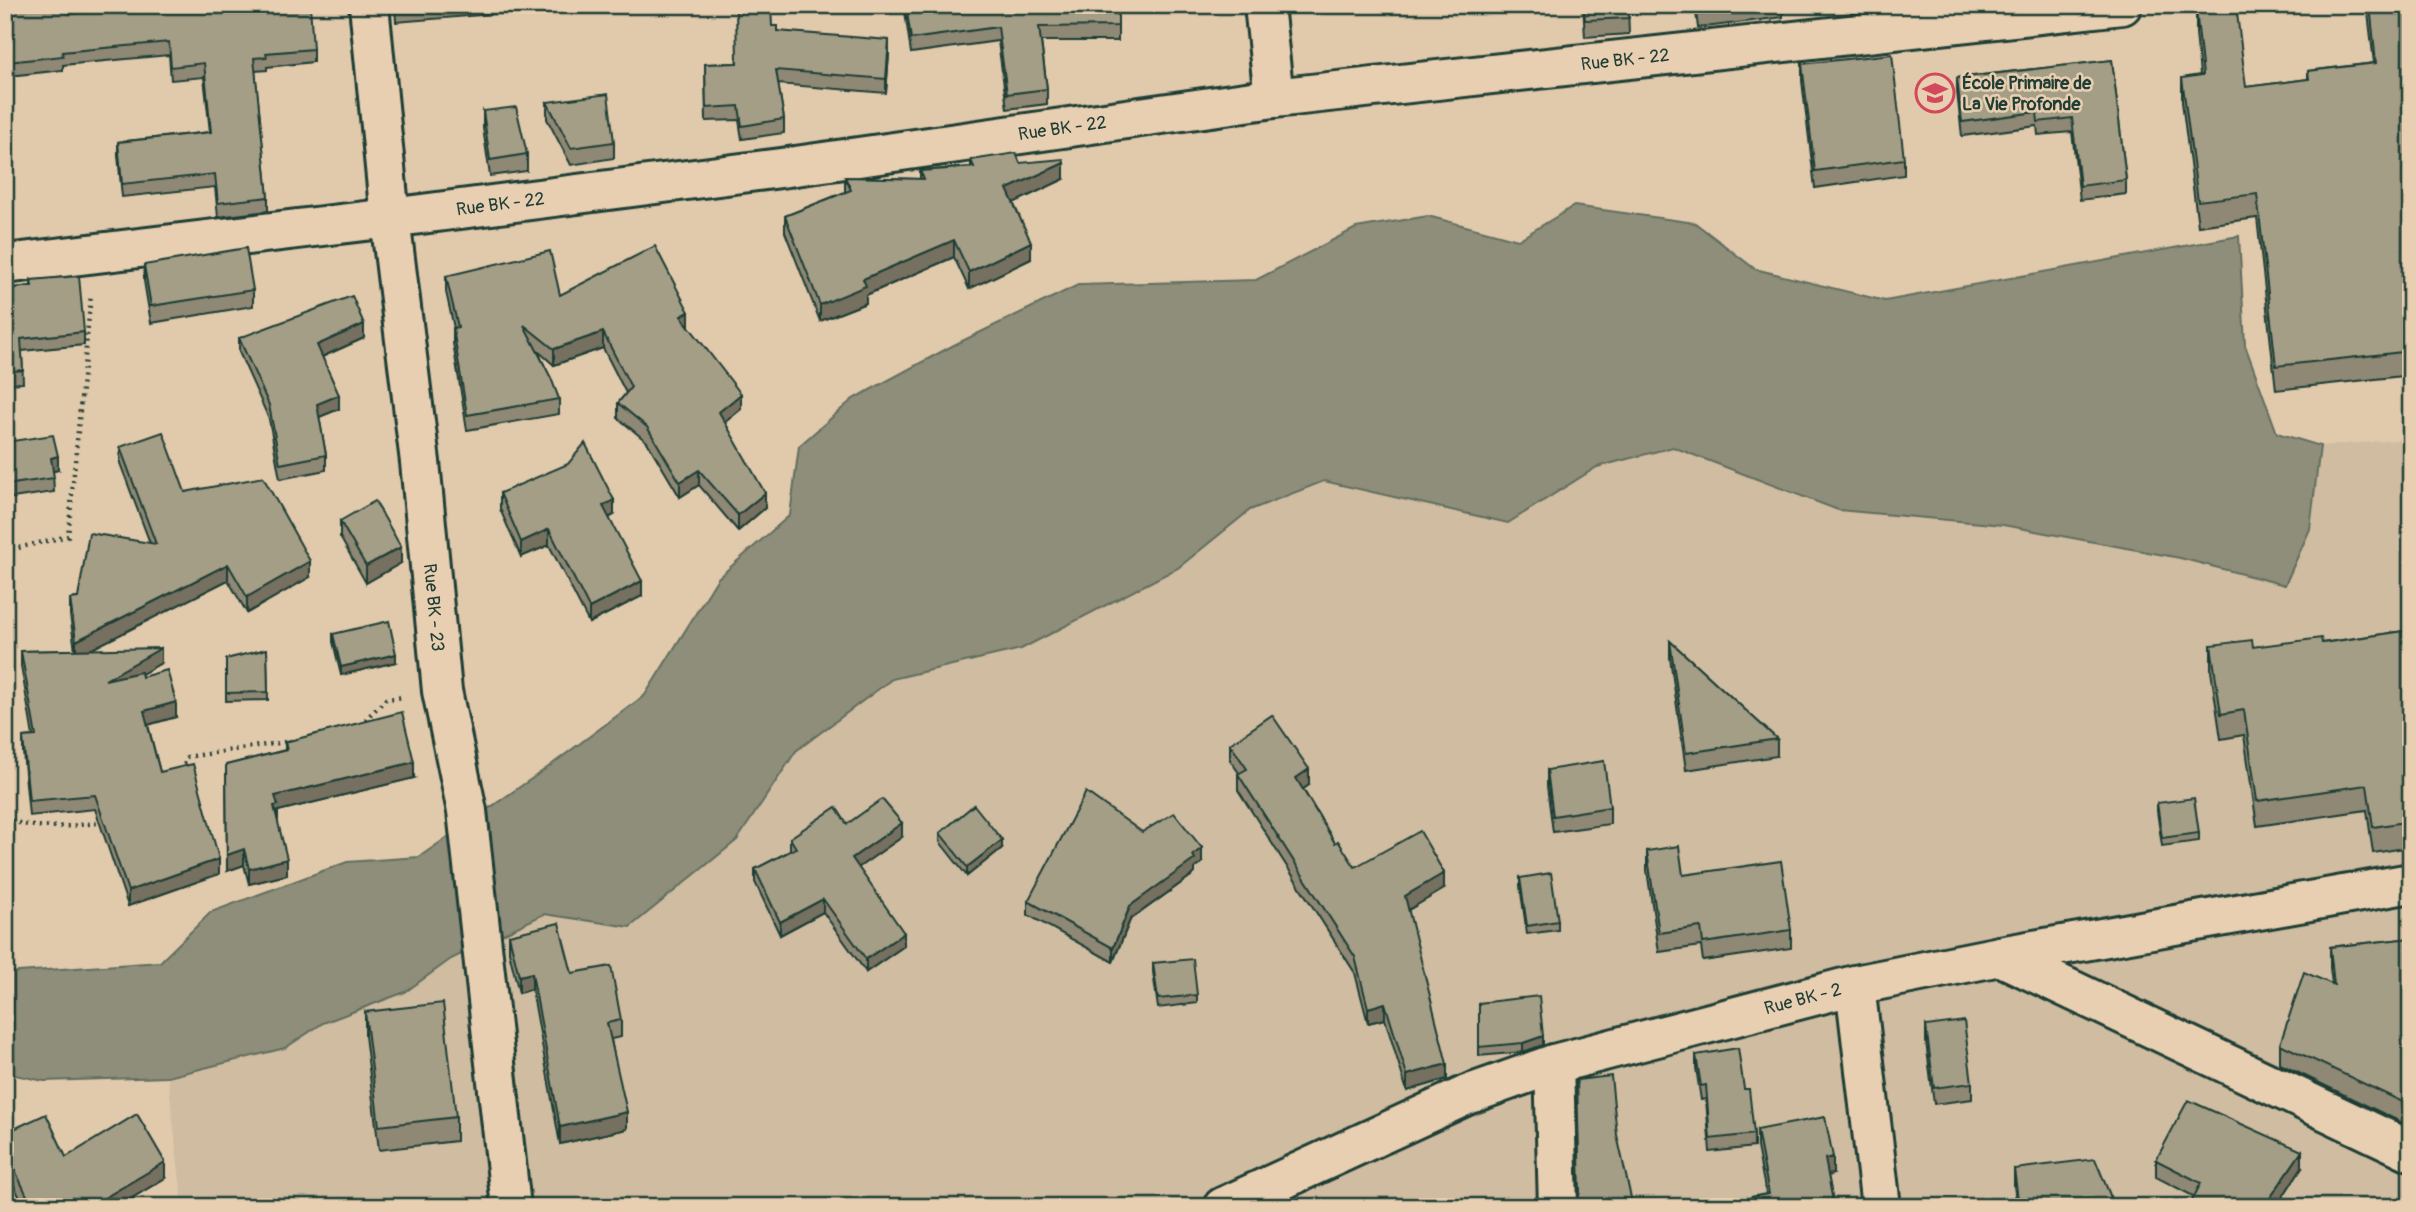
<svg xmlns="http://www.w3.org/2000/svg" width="2416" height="1212" viewBox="0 0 2416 1212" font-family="Pangolin,sans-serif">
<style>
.built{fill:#cfbca1}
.water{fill:#8e8e7a;stroke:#626e5e;stroke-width:2}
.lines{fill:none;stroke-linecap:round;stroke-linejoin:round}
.street-casing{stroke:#1f3d34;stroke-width:44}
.path{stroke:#1f3d34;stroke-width:4.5;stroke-dasharray:2 5;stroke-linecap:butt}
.street{stroke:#e9cfb1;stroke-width:38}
.wall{fill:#8e8874;stroke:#1f3d34;stroke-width:2}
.shaded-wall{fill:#746f5e;stroke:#1f3d34;stroke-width:2}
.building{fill:#a59e87;stroke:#1f3d34;stroke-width:2}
.labels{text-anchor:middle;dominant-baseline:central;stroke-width:5;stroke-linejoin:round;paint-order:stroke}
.street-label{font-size:18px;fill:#1f3d34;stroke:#e9cfb1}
.poi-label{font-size:18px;font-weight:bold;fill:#1f3d34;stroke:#e9cfb1;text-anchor:start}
</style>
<rect width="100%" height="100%" fill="#e1c9ac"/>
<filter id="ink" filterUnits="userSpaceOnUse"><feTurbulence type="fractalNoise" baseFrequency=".0143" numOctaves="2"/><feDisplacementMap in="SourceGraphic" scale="14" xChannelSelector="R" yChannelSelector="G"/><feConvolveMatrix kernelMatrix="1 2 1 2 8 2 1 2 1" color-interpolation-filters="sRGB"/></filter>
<g filter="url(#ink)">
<path class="built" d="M2411,439V1207H183L168,1077L285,1048L323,1023L405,992L451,959L544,914L630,927L737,840L796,751L892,679L1021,649L1178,568L1250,510L1324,481L1508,523L1597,467L1673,447L1838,510L2003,525L2180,558L2285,585L2310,529L2320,446Z"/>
<path class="water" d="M1574,206L1695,223L1755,269L1885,301L2239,236L2245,345L2277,433L2320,446L2310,529L2285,585L2180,558L2003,525L1838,510L1673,447L1597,467L1508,523L1324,481L1250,510L1178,568L1021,649L892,679L796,751L737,840L630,927L544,914L451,959L405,992L323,1023L285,1048L168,1077L44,1081L5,1073V973L160,962L211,912L347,862L419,857L547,768L645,695L718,578L790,515L799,446L853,399L954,345L1078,285L1256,280L1356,228L1428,216L1518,240Z"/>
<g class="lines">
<defs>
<g id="street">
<path id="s1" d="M369,5L390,218L420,462L442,691L467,811L511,1207"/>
<path d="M1264,5L1274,98"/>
<path id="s2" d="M5,264L390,218L781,168L1274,98L2122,5"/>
<path d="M2000,956L2411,1151"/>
<path d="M1855,985L1881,1207"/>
<path d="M1554,1064L1558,1207"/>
<path id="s3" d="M1223,1207L1467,1095L1554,1064L1855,985L2000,956L2411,883"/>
</g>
</defs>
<use href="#street" class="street-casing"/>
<g class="path">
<path d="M5,551L68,536L91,294"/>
<path d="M360,725L386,699L404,697"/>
<path d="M182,771L187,757L292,741"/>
<path d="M5,818C36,832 71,826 104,822"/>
</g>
<use href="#street" class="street"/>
</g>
<g class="wall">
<path d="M5,5L70,14L187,6L313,49V62L267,67V70L255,71L268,197V211L218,217L215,187L122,197L118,155V142L210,132L204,77L171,80L169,55L63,65V70L9,76V83H5Z"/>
<path d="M395,5H605L396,22Z"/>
<path d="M904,5H1118V41H1041L1047,89V104L1007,109L998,41L911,53Z"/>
<path d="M1583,5H1628L1629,34L1585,37Z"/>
<path d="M1695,5H1783V17L1698,28Z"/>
<path d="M2367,5H2411V375L2276,390L2257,218L2198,226L2182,102V78L2200,75L2196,33V9L2246,87L2308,79V71L2374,63Z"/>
<path d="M772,26L777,31L889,54L886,93L778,84L784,119V133L742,139L739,120L706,121L705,64L736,63Z"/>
<path d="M2112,60L2126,180V194L2080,200L2072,132L2038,135L2037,126L1962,136L1957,92V78Z"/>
<path d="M1802,64L1904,159V175L1815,188L1802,81Z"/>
<path d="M547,102L614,142V158L571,165L547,119Z"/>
<path d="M483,111L527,154V171L490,176L483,128Z"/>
<path d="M971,160L1020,163L1064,179L1013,203L1031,259L969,289L954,257L866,295V303L820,321L785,232V216L845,192V177L920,179V171L971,167Z"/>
<path d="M144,265L253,290V306L151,323L144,281Z"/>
<path d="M446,276L560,295L689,327L741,409L725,422L765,508L738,531L699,485L680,497L647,442L618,418V403L626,393L603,348L554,365L538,351L559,399V414L467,430L453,343V328H454L446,292Z"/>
<path d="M31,280L84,332V345L22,351L23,383L5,384V289L31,286Z"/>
<path d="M239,338H364L322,357L339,409L319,417L326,455V470L280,479L269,419L239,352Z"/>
<path d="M5,442L58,470L53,471L54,492L5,499Z"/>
<path d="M120,447L310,577L247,613L228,580L90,649L161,663L141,674L142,677L176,717L148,725L160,772L219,874L128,906L95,809L29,816L23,752V737L33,736L21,666V651L75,650L70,615V599L78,598L150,543L120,463Z"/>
<path d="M500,493L614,515L609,518L642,596L589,623L549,545L521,557L500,509Z"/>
<path d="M340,521L401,563L366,583L340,537Z"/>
<path d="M2411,630V847L2373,853L2367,810L2257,826L2244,735L2221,739L2211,671V645L2253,647L2322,643Z"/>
<path d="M333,634L396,662L341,675L333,642Z"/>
<path d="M1670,641L1777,739V756L1686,770L1670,658Z"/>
<path d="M267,649L268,700L226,701V659Z"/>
<path d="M285,742L414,778L278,811L277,821L287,875L249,884L244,865L227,871L226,765L285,750Z"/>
<path d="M1230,744L1309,785L1303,789L1335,843L1355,867L1444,889L1408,910L1447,1079L1407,1091L1385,1019L1368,1023L1355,973L1238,790V774L1239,773L1230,760Z"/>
<path d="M1547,770L1610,807V824L1553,832L1547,786Z"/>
<path d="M2157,803L2199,833V841L2162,846L2157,811Z"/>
<path d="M847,824L902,837L858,867L904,946L866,972L823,912L780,935L755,882V869L790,851V838Z"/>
<path d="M1142,832L1202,863L1195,868V873L1130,920L1113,962L1028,915V901Z"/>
<path d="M940,833L1002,848L967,876L940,842Z"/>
<path d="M1647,851L1683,875L1791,930V948L1703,961L1701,946L1659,952L1647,870Z"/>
<path d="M1520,878L1558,921V930L1527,934L1520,886Z"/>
<path d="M509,935L572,973L621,1020V1037L611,1039L627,1129L560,1144L532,989L519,993L509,952Z"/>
<path d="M2411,938V1127L2280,1064V1044L2332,984L2330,968V947Z"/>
<path d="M1153,963L1197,995V1003L1158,1008L1153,972Z"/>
<path d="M1479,1003L1543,1045L1523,1052L1479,1056Z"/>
<path d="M365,1012L456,1117V1141L379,1150L365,1036Z"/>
<path d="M1926,1026L1972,1083V1099L1934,1104L1926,1042Z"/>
<path d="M1696,1055L1744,1089L1754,1134V1147L1710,1152L1706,1099L1701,1100L1696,1068Z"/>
<path d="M1757,1130L1833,1174L1828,1175L1834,1207H1751V1197L1766,1194L1757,1147Z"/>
<path d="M5,1133L66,1157L165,1178L117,1207H24L5,1166Z"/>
<path d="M2156,1160L2302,1167L2276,1207H2189L2195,1197L2156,1177Z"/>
<path d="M2014,1169L2111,1207H2017L2014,1186Z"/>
</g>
<g class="shaded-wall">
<path d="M889,40V54L886,93V79Z"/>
<path d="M1064,163V179L1007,206V189Z"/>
<path d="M954,240V257L866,295V303L820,321V305L863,279Z"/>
<path d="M1031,242V259L969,289V272Z"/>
<path d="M689,312V327L681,316Z"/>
<path d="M364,324V338L317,359V345Z"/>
<path d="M603,332V348L554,365V349Z"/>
<path d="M741,394V409L719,427V412Z"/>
<path d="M339,395V409L317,418V404Z"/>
<path d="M58,456V470L51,472V458Z"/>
<path d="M699,470V485L680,497V482Z"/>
<path d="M765,493V508L738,531V515Z"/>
<path d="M614,500V515L603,521V506Z"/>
<path d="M549,529V545L521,557V542Z"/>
<path d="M401,547V563L366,583V566Z"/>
<path d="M310,561V577L247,613V597Z"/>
<path d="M228,564V580L76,657V641Z"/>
<path d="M642,581V596L589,623V608Z"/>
<path d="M11,629V645L5,647V630Z"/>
<path d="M161,648V663L105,695V680Z"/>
<path d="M396,654V662L341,675V667Z"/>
<path d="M176,702V717L144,726V711Z"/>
<path d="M414,762V778L278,811V821L274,806L275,796Z"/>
<path d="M1309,769V785L1296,794V778Z"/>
<path d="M902,823V837L852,872V858Z"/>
<path d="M1002,840V848L967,876V867Z"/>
<path d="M1202,848V863L1195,868V873L1130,920L1113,962V948L1130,906Z"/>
<path d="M244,849V865L227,871V855Z"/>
<path d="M219,859V874L128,906V891Z"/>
<path d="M287,859V875L249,884V869Z"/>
<path d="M1444,873V889L1405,912V896Z"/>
<path d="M823,899V912L780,935V922Z"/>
<path d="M904,933V946L866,972V959Z"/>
<path d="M532,973V989L519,993V976Z"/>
<path d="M1385,1003V1019L1368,1023V1008Z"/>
<path d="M1543,1036V1045L1523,1052V1043Z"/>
<path d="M1447,1064V1079L1407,1091V1075Z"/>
<path d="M627,1112V1129L560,1144V1127Z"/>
<path d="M2302,1151V1167L2276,1207H2264Z"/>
<path d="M1833,1157V1174L1825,1175V1159Z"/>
<path d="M165,1162V1178L117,1207H89Z"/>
</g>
<g class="building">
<path d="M5,5H69L70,14L165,5H187V6L198,5H310L313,49L266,53L267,57L254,58L268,197L218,203L215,174L122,184L118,142L211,132L204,63L171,67L169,42L62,52L63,56L8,62L9,69L5,70Z"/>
<path d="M396,5H434L396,8Z"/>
<path d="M736,5H771L772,26H777V31L889,40L886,79L776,70L784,119L742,126L739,106L706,108L705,64L737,63Z"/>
<path d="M906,5H1118V26L1039,27L1047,89L1007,94L998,27L911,39Z"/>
<path d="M1584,5H1628L1629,18L1585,20Z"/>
<path d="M1697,5H1747L1698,11Z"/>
<path d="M2229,5H2236L2246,87L2309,79L2308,71L2376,63L2370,5H2411V351L2276,366L2257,194L2198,201L2182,78L2203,75L2196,9Z"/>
<path d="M1892,54L1904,159L1815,171L1802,64Z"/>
<path d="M2112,60L2126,180L2080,186L2072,118L2038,122L2037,112L1962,122L1957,78Z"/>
<path d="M608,94L614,142L571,148L547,102Z"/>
<path d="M516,107L527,154L490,160L483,111Z"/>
<path d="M1016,153L1020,163L1063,159L1064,163L1007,189L1031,242L969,272L954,240L863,279L866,286L820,305L785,216L851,190L845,177L924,179L920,171L974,167L971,160Z"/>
<path d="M655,246L689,312L681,316L741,394L719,412L765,493L738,515L699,470L680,482L647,427L618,403L631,387L603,332L554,349L524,325L551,378L559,399L467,415L453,328L458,327L446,276L550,251L560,295Z"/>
<path d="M246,248L253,290L151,306L144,265Z"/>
<path d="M79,276L84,332L21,339L23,370L5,372V289L32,286L31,280Z"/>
<path d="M352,296L364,324L317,345L339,395L317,404L326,455L280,464L269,405L239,338Z"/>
<path d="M163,432L185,492L263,477L310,561L247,597L228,564L76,641L70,599L78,598L89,533L156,544L120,447Z"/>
<path d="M53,435L58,456L51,458L54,478L5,485V442Z"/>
<path d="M585,443L614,500L603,506L642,581L589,608L549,529L521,542L500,493L568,464Z"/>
<path d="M375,501L401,547L366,566L340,521Z"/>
<path d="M5,603L11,629L5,630Z"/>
<path d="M389,621L396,654L341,667L333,634Z"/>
<path d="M2411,630V821L2373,827L2367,785L2257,801L2244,710L2221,714L2211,645L2252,640L2253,647L2321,638L2322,643Z"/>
<path d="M1670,641L1777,739L1686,753Z"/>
<path d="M161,648L105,680L141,672L142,677L167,670L176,702L144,711L160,772L193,764L219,859L128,891L95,795L29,801L23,737L36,736L21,651Z"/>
<path d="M267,649L268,692L226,693V659Z"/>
<path d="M402,712L414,762L275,796L278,805L274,806L287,859L249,869L244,849L227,855L226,765L287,750L285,742Z"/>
<path d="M1272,715L1309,769L1296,778L1335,843L1338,841L1355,867L1420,831L1444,873L1405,896L1447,1064L1407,1075L1385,1003L1368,1008L1355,957L1238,774L1247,769L1230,744Z"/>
<path d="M1604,761L1610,807L1553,816L1547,770Z"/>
<path d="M1086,792L1142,832L1174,813L1202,848L1193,855L1195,859L1130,906L1113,948L1028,901Z"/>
<path d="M2194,798L2199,833L2162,838L2157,803Z"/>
<path d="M882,799L902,823L852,858L904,933L866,959L823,899L780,922L755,869L796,848L790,838L836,807L847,824Z"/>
<path d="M974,805L1002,840L967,867L940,833Z"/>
<path d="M1679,846L1683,875L1781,861L1791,930L1703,943L1701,927L1659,933L1647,851Z"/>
<path d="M1551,873L1558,921L1527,926L1520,878Z"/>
<path d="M559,923L572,973L611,966L621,1020L607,1023L627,1112L560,1127L532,973L519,976L509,935Z"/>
<path d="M2411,938V1106L2280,1044L2304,972L2334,985L2330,947Z"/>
<path d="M1193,959L1197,995L1158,999L1153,963Z"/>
<path d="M1539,996L1543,1036L1523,1043L1479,1047V1003Z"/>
<path d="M443,1003L456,1117L379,1126L365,1012Z"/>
<path d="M1964,1021L1972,1083L1934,1088L1926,1026Z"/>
<path d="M1738,1048L1744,1089H1749L1754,1134L1710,1139L1706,1085L1701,1086L1696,1055Z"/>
<path d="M1611,1076L1617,1135L1633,1207H1578L1577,1203L1580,1192L1577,1080Z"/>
<path d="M2188,1100L2302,1151L2264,1207H2189L2201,1183L2156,1160Z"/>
<path d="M46,1114L66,1157L137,1114L165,1162L89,1207H26L25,1205L30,1202L5,1149V1133Z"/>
<path d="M1825,1117L1833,1157L1825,1159L1834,1207H1753L1751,1197L1769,1194L1757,1130Z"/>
<path d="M2095,1159L2110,1195L2111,1207H2019L2014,1169Z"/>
</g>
</g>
<defs>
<symbol id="school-ring" viewBox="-11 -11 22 22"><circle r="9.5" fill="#e9cfb1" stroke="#d1495b" stroke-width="1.5"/><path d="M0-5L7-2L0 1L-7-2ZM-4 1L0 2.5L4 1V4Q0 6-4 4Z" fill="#d1495b"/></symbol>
</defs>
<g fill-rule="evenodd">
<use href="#school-ring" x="1913" y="71" width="44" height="44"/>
</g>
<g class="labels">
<g class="street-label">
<text stroke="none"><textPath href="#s2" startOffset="1633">Rue BK - 22</textPath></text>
<text stroke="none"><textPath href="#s2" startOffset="1066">Rue BK - 22</textPath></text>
<text stroke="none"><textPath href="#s2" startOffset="499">Rue BK - 22</textPath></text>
<text stroke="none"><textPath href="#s1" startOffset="606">Rue BK - 23</textPath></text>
<text stroke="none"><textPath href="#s3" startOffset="618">Rue BK - 2</textPath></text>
</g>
<g class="poi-label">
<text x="1962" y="83">École Primaire de<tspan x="1962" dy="21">La Vie Profonde</tspan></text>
</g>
</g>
<rect width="2416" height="1212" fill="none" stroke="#e9cfb1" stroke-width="28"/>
<rect x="14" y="14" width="2388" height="1184" fill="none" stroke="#1f3d34" stroke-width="2.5" filter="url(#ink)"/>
</svg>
